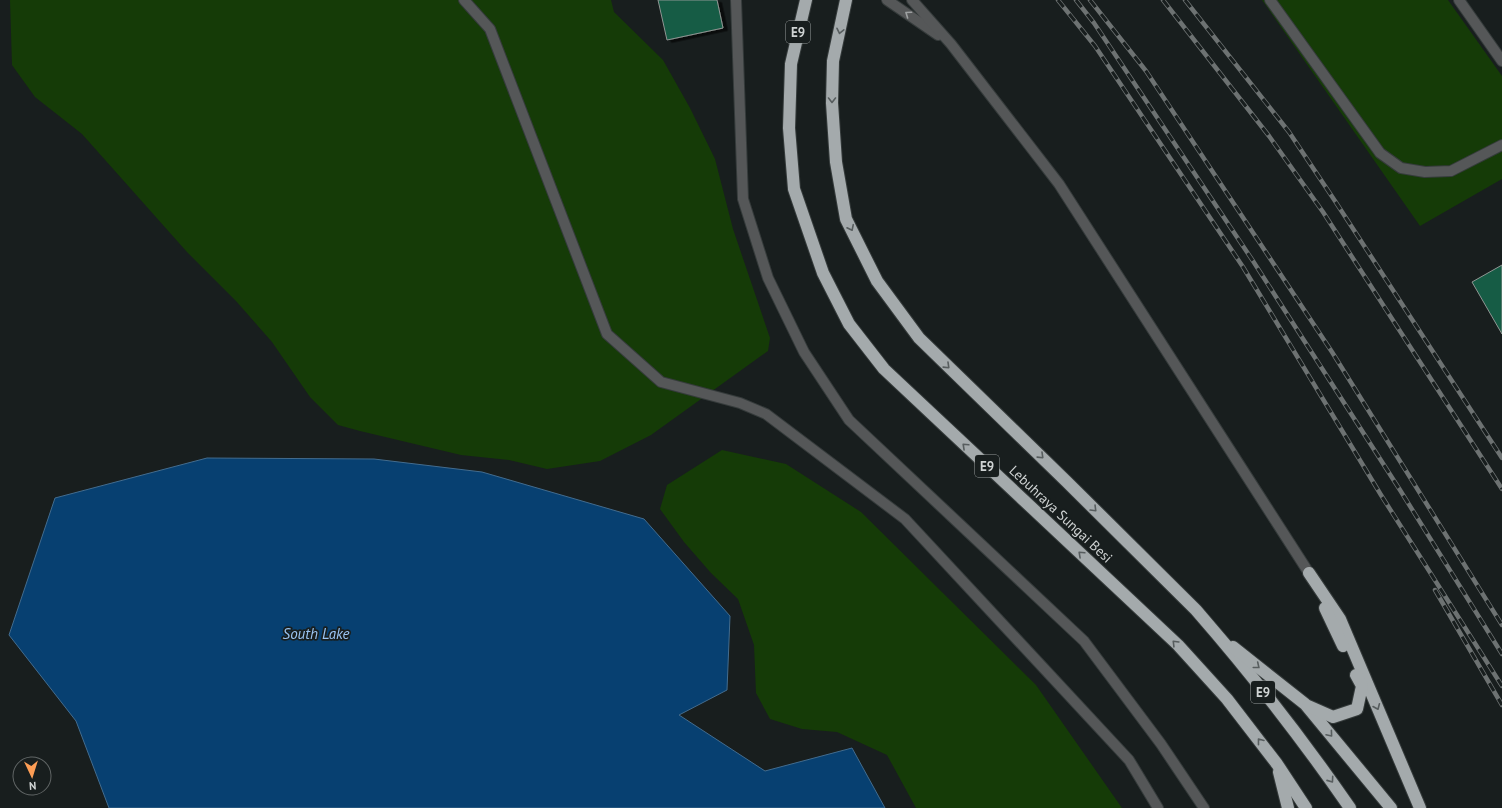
<svg xmlns="http://www.w3.org/2000/svg" width="1502" height="808" viewBox="0 0 1502 808" font-family="'PT Sans',sans-serif">
<style>
.green{fill:#153b07}
.water{fill:#074071;stroke:#436c8e}
.building{fill:#125c45;stroke:#909693;filter:url(#shadow)}
.lines{fill:none;stroke-linecap:round;stroke-linejoin:round}
.minor-casing{stroke:#353b3b;stroke-width:12}
.highway-casing{stroke:#353b3b;stroke-width:14}
.minor{stroke:#555758;stroke-width:10}
.highway{stroke:#a4aaac;stroke-width:12}
.rail-casing{stroke:#6d7272;stroke-width:4.5}
.rail{stroke:#181e1e;stroke-width:3;stroke-dasharray:9;stroke-linecap:butt}
.oneway{stroke:#9ea1a2}
.oneway2{stroke:#575d5e}
.labels{text-anchor:middle;dominant-baseline:central;stroke-width:3.5;stroke-linejoin:round;paint-order:stroke}
.shield{fill:#181e1e;stroke:#989d9d;stroke-width:1}
.shield-label{font-size:13px;font-weight:bold;fill:#cfd3d3}
.street-label{font-size:14px;fill:#cfd3d3;stroke:#181e1e}
.water-label{font-size:15px;font-style:italic;fill:#9ac4f1;stroke:#181e1e}
</style>
<defs>
<filter id="shadow"><feDropShadow dx="4.5" dy="2.5" stdDeviation="0" flood-color="#0009"/></filter>
</defs>
<rect width="100%" height="100%" fill="#181e1e"/>
<g class="green">
<path d="M10,0H611L614,12L663,60L690,108L715,159L733,229L770,338L768,351L651,435L600,461L547,469L509,460L461,455L360,431L338,425L310,397L272,342L236,301L187,252L82,134L35,97L12,65Z"/>
<path d="M1262,0H1448L1502,76V179L1420,226Z"/>
<path d="M722,450L786,464L861,512L1036,685L1122,808H916L887,755L837,732L802,729L770,719L756,693L754,645L738,599L711,573L684,542L660,509L667,485Z"/>
</g>
<path class="water" d="M207,458L374,459L482,472L644,519L730,616L727,690L679,715L765,771L852,748L885,808H109L76,721L9,635L55,498Z"/>
<g class="building">
<path d="M658,0H717L723,28L667,40Z"/>
<path d="M1502,265V334L1472,282Z"/>
</g>
<g class="lines">
<defs>
<g id="minor">
<path d="M464,0L490,29L607,334L661,382L740,403L766,414L905,519L1129,760L1158,808"/>
<path d="M736,0L743,199L768,278L804,352L849,420L1084,641L1161,744L1204,808"/>
<path d="M887,0L938,35"/>
<path d="M912,0L951,44L1059,184L1309,573"/>
<path d="M1270,0L1380,153L1401,168L1425,172L1451,171L1502,145"/>
<path d="M1459,0L1502,61"/>
</g>
<g id="highway">
<path d="M806,0L791,64L789,128L794,189L823,273L849,324L884,369L1178,645L1227,699L1277,764L1306,808"/>
<path d="M846,0L833,61L832,103L836,162L846,219L877,281L919,338L1066,481L1196,610C1251,673 1303,740 1350,808"/>
<path d="M1309,573L1340,619L1420,808"/>
<path d="M1325,608L1343,646"/>
<path d="M1233,647L1305,704L1391,808"/>
<path d="M1308,706L1333,717L1357,709L1362,686L1356,675"/>
<path d="M1279,772L1288,808"/>
</g>
</defs>
<use href="#minor" class="minor-casing"/>
<use href="#highway" class="highway-casing"/>
<use href="#minor" class="minor"/>
<use href="#highway" class="highway"/>
<defs>
<g id="rail">
<path d="M1058,0L1095,46L1243,267L1381,495L1502,686"/>
<path d="M1076,0L1094,23L1253,261L1400,490L1502,654"/>
<path d="M1090,0L1146,71L1332,352L1502,625"/>
<path d="M1163,0L1269,136L1323,212L1502,489"/>
<path d="M1185,0L1289,132L1335,201L1502,458"/>
<path d="M1435,590L1502,705"/>
</g>
</defs>
<use href="#rail" class="rail-casing"/>
<use href="#rail" class="rail"/>
</g>
<defs><path id="oneway-chevron" d="M-2-3.5L2.5 0L-2 3.5" fill="none" stroke-width="1.6" stroke-linecap="round" stroke-linejoin="round"/></defs>
<use class="oneway" href="#oneway-chevron" transform="translate(908 14) rotate(-145)"/>
<g class="oneway2">
<use href="#oneway-chevron" transform="translate(840 31) rotate(102)"/>
<use href="#oneway-chevron" transform="translate(832 100) rotate(90)"/>
<use href="#oneway-chevron" transform="translate(851 228) rotate(64)"/>
<use href="#oneway-chevron" transform="translate(947 366) rotate(44)"/>
<use href="#oneway-chevron" transform="translate(965 446) rotate(-137)"/>
<use href="#oneway-chevron" transform="translate(1041 456) rotate(44)"/>
<use href="#oneway-chevron" transform="translate(1094 509) rotate(45)"/>
<use href="#oneway-chevron" transform="translate(1081 554) rotate(-137)"/>
<use href="#oneway-chevron" transform="translate(1175 643) rotate(-135)"/>
<use href="#oneway-chevron" transform="translate(1257 666) rotate(39)"/>
<use href="#oneway-chevron" transform="translate(1377 707) rotate(67)"/>
<use href="#oneway-chevron" transform="translate(1330 734) rotate(50)"/>
<use href="#oneway-chevron" transform="translate(1260 741) rotate(-128)"/>
<use href="#oneway-chevron" transform="translate(1331 780) rotate(55)"/>
</g>
<g class="labels">
<g class="shield">
<rect x="786" y="21" width="24" height="22" rx="3"/>
<rect x="975" y="455" width="24" height="22" rx="3"/>
<rect x="1251" y="681" width="24" height="22" rx="3"/>
</g>
<g class="shield-label">
<text x="798" y="32">E9</text>
<text x="987" y="466">E9</text>
<text x="1263" y="692">E9</text>
</g>
<g class="street-label">
<text transform="translate(1061 514) rotate(43)">Lebuhraya Sungai Besi</text>
</g>
<g class="water-label">
<text x="316" y="633">South Lake</text>
</g>
</g>
<g transform="translate(32 776) rotate(176)"><circle r="19" fill="#181e1e" stroke="#616666"/>
<path d="M0-3L7 15L0 10L-7 15Z" fill="#fd9d55"/>
<text y="-6" font-size="11" font-weight="bold" text-anchor="middle" fill="#cfd3d3">N</text>
</g>
</svg>
